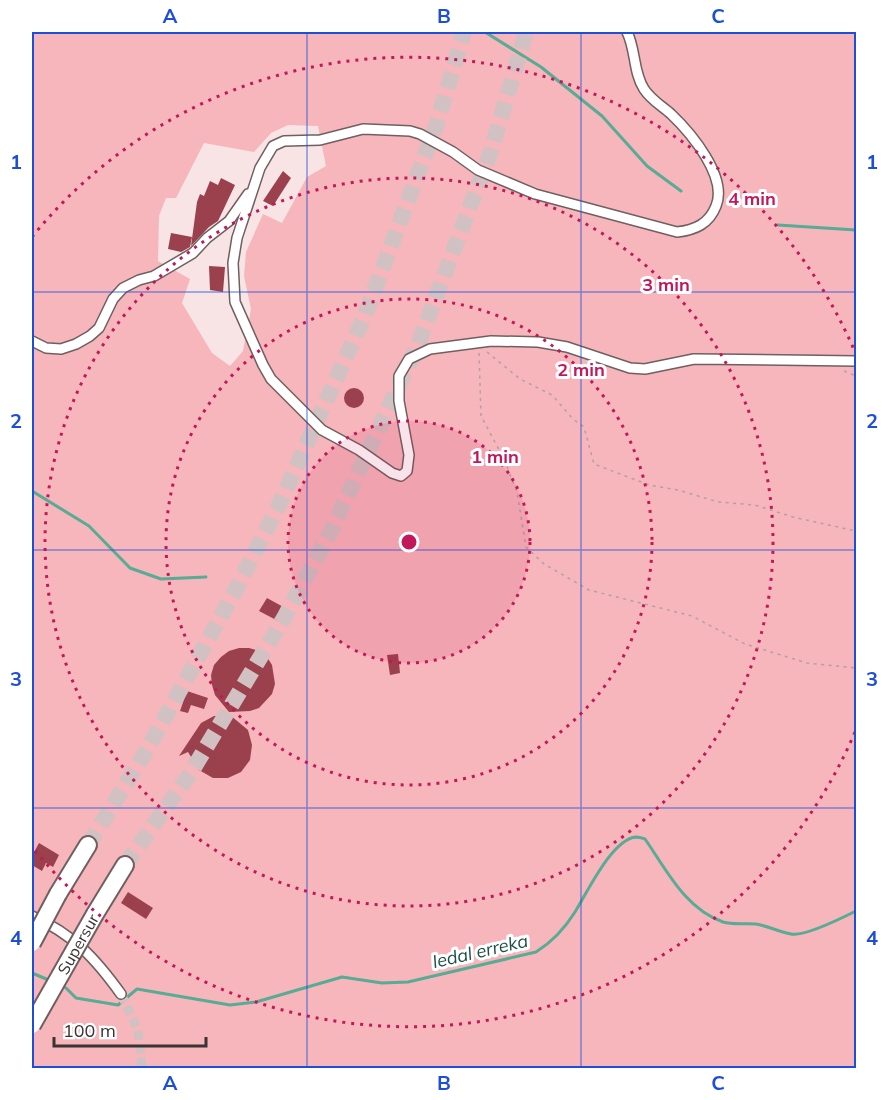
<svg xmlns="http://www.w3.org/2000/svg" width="888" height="1100" viewBox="0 0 888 1100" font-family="Mulish,sans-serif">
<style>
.green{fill:#f6b6bb;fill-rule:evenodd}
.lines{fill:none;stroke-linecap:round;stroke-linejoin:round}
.stream{stroke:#58ab94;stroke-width:3}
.building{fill:#9b404d}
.minor-tunnel{stroke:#d2c1c2;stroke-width:9;stroke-dasharray:9 4.5;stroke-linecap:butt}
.motorway-tunnel{stroke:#d2c1c2;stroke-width:16;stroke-dasharray:16 8;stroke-linecap:butt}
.minor-casing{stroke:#6f5f60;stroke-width:12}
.motorway-casing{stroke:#6f5f60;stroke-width:20}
.path{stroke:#b0a1a2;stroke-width:1.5;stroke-dasharray:3 4.5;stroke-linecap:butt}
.minor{stroke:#fff;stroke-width:9}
.motorway{stroke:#fff;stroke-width:16}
.motorway-bridge-casing{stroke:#6f5f60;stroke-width:20;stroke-linecap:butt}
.motorway-bridge{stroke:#fff;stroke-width:16}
.grid{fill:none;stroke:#1d4ed8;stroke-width:1.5;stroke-opacity:0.55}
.ring{fill:none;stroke:#c2185b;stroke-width:3;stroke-dasharray:3 6}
.labels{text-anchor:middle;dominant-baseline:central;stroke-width:6;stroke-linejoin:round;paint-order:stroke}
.street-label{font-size:16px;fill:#3b3334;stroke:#fff}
.water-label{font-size:18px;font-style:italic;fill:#1c5042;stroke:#fff}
.centre{fill:#c2185b;stroke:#fff;stroke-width:3}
.ring-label{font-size:18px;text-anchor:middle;font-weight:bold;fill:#c2185b;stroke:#fff;stroke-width:6;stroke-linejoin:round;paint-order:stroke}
.neatline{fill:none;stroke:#1d4ed8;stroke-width:2}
.grid-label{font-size:20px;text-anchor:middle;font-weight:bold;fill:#1d4ed8}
</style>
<rect width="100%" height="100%" fill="#f8e4e5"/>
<path class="green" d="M32,32H856V1068H32ZM288,125L318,126L326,166L307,177L282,223L263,214L246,252L244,276L251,309L243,351L230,366L212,353L182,303L190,279L158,261L159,216L166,198H176L204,143L254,152L271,133Z"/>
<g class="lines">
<g class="stream">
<path d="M485,32L541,67L602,116L647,166L681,191"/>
<path d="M778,225L856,230"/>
<path d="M32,491L89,526L130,568L161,579L206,577"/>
<path d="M32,973L51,981"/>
<path d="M60,985L66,988L76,998L118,1005L137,989L230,1005L256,1002L342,977L382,983L408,982L536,952C552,942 565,928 575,912C587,893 612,839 636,837C639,837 642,838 645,839C666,869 685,909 723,922C733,925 745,923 756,924C768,926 779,932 791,934C803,937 844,917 856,911"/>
</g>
</g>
<g class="building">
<path d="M283,171L291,178L273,206L263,201Z"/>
<path d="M221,178L235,185L218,221L209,227L191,246L197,202L200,194L204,196L210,181L218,185Z"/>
<path d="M171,233L192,237L190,247L181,252L168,249Z"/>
<path d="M209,266L225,267L223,292L210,290Z"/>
<circle cx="354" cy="398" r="10"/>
<path d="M267,598L287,609L280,622L259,611Z"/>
<path d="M239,648H249L259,651L267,657L272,665L275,684L272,694L259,708L250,711L229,712L215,695L212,685L211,675L214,665L221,657L229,651Z"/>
<path d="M398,654L400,673L390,675L387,655Z"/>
<path d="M187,691L208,698L204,709L191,705L188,713L180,711Z"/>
<path d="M230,715L248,730L252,745L250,760L241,772L228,778H213L199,770L188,752L179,756L201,723L214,716Z"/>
<path d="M39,843L59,855L53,867L46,863L42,871L32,865V856Z"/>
<path d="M128,892L153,908L146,919L121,903Z"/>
</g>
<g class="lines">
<path class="minor-tunnel" d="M121,994L138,1030L142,1068"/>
<g class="motorway-tunnel">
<path d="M88,845L148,748L236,589L278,507L365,315L437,123L464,32"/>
<path d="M125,865L190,774L284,618L330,533L417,347L491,151L526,32"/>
</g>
<defs>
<g id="minor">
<path d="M627,32C636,50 633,72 644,89C651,100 662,106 671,114C691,133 728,177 716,206C709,224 695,230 677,232L535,194L478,170L453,152L420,134L410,131L363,129L320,140L284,141L273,146L260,168L237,238L233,263L235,302L263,365L271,379L322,430L359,450L392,473L401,476L407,471L409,455L399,401V376L409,359L430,349L491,341L538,342L567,347L630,368L645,369L694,359L856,361"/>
<path d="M32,341L46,348L61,349L76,344L90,336L99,328L113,299L123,288L139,280L154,276L193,253L207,238L229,221L248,194"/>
<path d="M32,916C73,934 95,958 121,994"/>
</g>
<g id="motorway">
<path d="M58,894L88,845"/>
<path d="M95,914L125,865"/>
</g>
</defs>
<use href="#minor" class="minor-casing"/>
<use href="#motorway" class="motorway-casing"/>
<g class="path">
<path d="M487,352L520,379L552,395L573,419L584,427L594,464L649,485L678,490L718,502L755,505L793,517L856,531"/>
<path d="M479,353L481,416L504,459L517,492L526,547L544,564L589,590L692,616L745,644L807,663L856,668"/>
<path d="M844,371L856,376"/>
</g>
<use href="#minor" class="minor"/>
<use href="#motorway" class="motorway"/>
<defs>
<g id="motorway-bridge">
<path d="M32,943L58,894"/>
<path id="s1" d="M32,1025L95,914"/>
</g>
</defs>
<use href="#motorway-bridge" class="motorway-bridge-casing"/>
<use href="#motorway-bridge" class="motorway-bridge"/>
</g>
<path class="grid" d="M307,32V1068M581,32V1068M32,292H856M32,550H856M32,808H856"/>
<circle cx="409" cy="542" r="121" fill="#c2185b" fill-opacity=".12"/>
<g class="ring">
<circle cx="409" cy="542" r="121"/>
<circle cx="409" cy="542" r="243"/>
<circle cx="409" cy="542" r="364"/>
<path d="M855 732A485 485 0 0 1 32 847M32 237A485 485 0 0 1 855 352"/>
</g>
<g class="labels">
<g class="street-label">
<text stroke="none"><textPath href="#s1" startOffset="93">Supersur</textPath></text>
</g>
<g class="water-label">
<text transform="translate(480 951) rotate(-13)">Iedal erreka</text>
</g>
</g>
<circle cx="409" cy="542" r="9" class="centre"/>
<g class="ring-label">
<text x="752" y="205">4 min</text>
<text x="666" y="291">3 min</text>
<text x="581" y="376">2 min</text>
<text x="495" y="463">1 min</text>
</g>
<rect width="888" height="1100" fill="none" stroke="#ffffff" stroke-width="66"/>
<path d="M54 1037v9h152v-9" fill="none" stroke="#3b3334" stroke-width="3"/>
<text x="63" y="1037" font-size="18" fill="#3b3334" stroke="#ffffff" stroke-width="4.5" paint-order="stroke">100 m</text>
<rect x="33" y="33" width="822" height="1034" class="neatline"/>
<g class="grid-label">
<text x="170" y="23">A</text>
<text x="444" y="23">B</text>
<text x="718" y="23">C</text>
<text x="16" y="169">1</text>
<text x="872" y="169">1</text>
<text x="16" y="428">2</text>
<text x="872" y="428">2</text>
<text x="16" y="686">3</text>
<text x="872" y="686">3</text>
<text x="16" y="945">4</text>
<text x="872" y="945">4</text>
<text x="170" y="1090">A</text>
<text x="444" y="1090">B</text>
<text x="718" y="1090">C</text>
</g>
</svg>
